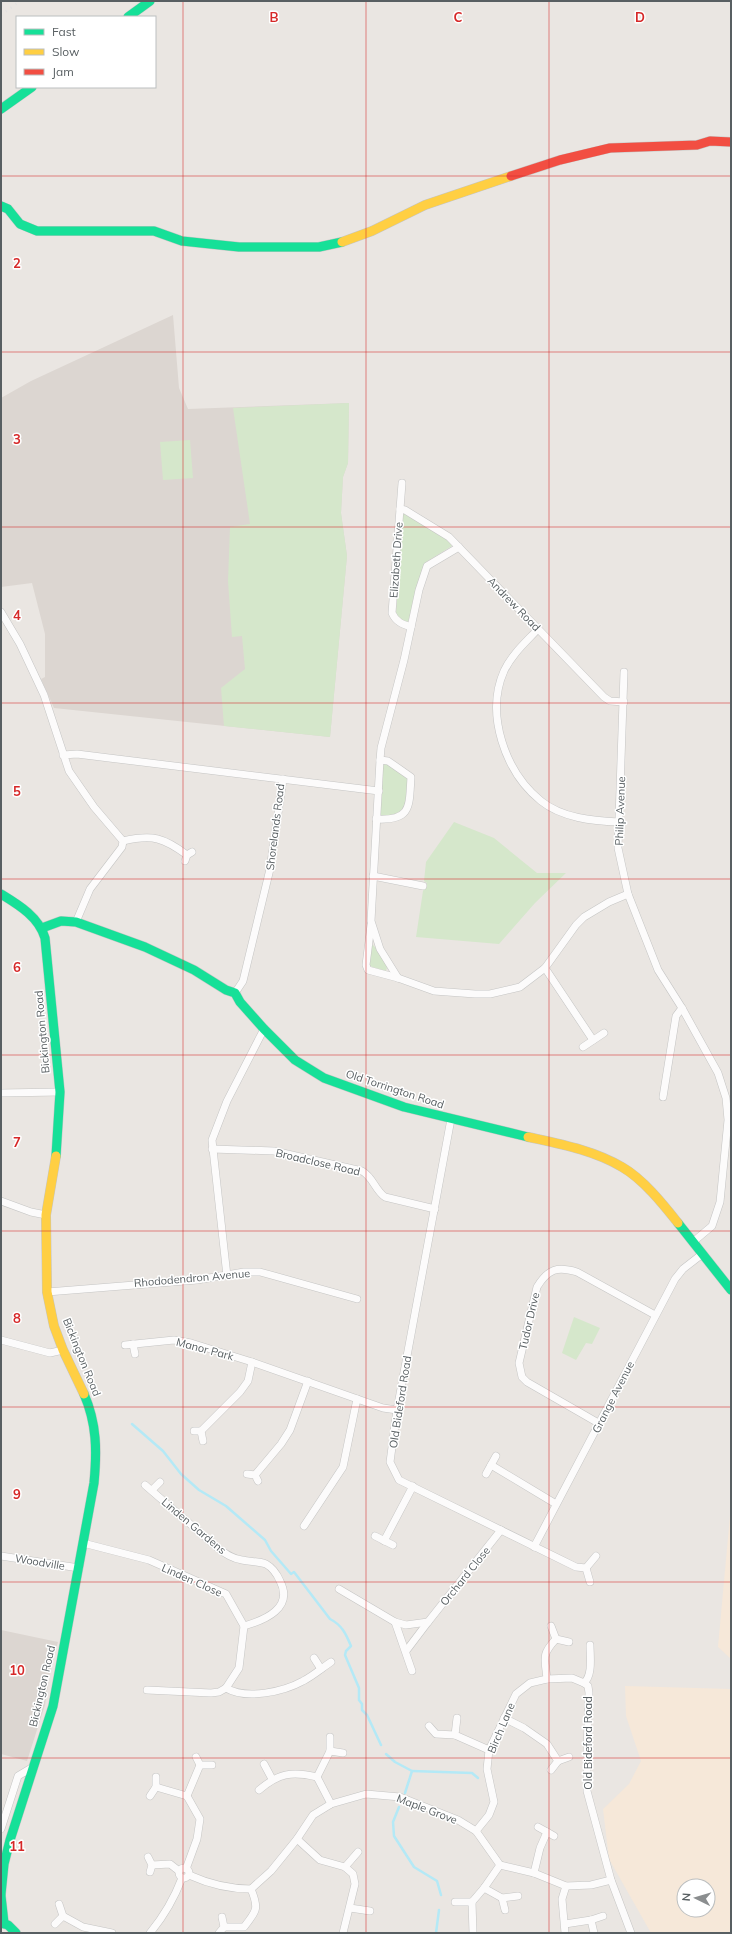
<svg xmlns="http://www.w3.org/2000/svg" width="732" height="1934" viewBox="0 0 732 1934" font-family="Mulish,sans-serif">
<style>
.commercial{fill:#f6e8d9;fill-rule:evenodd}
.education{fill:#dcd6d1}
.green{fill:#d5e7cb}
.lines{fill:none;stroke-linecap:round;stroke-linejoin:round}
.stream{stroke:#b4e9f6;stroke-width:2.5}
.street-casing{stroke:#c5c5c4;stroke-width:8}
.fast-casing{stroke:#c4c5c4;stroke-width:10}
.slow-casing{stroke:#c4c5c4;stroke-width:10}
.jam-casing{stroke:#c4c5c4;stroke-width:10}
.street{stroke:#fcfbfb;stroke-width:7}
.fast{stroke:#16e098;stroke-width:9}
.slow{stroke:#ffcf43;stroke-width:9}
.jam{stroke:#f24e42;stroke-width:9}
.rail{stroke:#e2e1e1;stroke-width:2.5;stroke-dasharray:1 5;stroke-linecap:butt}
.grid{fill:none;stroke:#d62828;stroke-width:1;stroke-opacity:0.55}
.labels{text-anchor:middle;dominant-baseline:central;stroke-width:3;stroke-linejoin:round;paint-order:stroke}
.street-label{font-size:11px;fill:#585f62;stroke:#fff}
.grid-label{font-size:13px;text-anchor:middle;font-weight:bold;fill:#d62828;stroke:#fff;stroke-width:3;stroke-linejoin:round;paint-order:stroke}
</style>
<rect width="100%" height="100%" fill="#eae6e2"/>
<g class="commercial">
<path d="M731,1505V1659L718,1647Z"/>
<path d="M625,1686L731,1689V1933H651L609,1859L603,1809L629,1784L641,1761L626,1716ZM684,1886H708V1910H684Z"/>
</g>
<g class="education">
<path d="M173,315L179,388L188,409L349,403L348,463L343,477L341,513L347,556L330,737L54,708L41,679L45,677V634L32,583L1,587V398L31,381Z"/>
<path d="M1,1630L58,1642L50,1670L45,1705L27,1761L1,1754Z"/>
</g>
<g class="green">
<path d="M349,403L348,463L343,477L341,513L347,556L330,737L224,726L221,688L245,669L242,636L232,637L228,581L230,527L250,524L233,408Z"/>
<path d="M190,440L193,478L163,480L160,442Z"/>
<path d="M403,513L448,540L452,546L426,562L408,622L400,620L396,613Z"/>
<path d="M382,764H388L408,778C406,803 409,815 379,817Z"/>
<path d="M454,822L494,838L537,873H566L535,903L499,944L416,937L423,891L427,883L424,881L426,862Z"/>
<path d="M373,945L378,950L387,967L386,971L369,966L371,946Z"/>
<path d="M574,1317L600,1328L592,1344L586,1343L576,1360L562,1353Z"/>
</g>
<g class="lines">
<g class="stream">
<path d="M132,1424L163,1451L181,1474L199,1490L226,1506L265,1540L271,1551L291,1574L294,1572L330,1619C342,1625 346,1634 351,1646L346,1651L345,1655L359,1688V1700L362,1704V1710L367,1715L381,1745"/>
<path d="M386,1754L395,1762L412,1771L405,1793"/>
<path d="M412,1771L472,1773L478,1778"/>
<path d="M399,1807L393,1822L394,1836L414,1867L437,1881L441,1895"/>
<path d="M436,1933L439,1910"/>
</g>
<defs>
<g id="street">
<path d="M402,483L392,613C396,622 402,624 411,627"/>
<path d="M400,509L405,510L449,537L604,697L610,701L624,702"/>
<path d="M1,612L20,644L44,695L69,771L94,807L123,841L122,847L90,889L76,922"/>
<path d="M538,629C526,642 512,654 504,671C485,714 505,772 541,801C562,818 593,821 619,822"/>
<path d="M624,672L618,848L628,894L658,970L682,1008L718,1073L726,1098L728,1120L720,1202L712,1226L693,1242"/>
<path d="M63,755L77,754L109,758L379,791"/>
<path d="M376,819C412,821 409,806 411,777L388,761L380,760"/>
<path d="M123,841C153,834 164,838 187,855"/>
<path d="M185,861L187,855L192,852"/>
<path d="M373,876L423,886"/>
<path d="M371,925L366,965L368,970L398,978L434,991L475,994H490L520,987L545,968L576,925L584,917L609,902L628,894"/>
<path d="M545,968L593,1040"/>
<path d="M398,978L380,949L371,921L380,760L381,748L404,660L419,590L427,566L459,547"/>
<path d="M235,993L243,981L270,869L283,779"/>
<path d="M583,1047L604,1033"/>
<path d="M1,1093L60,1092"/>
<path d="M663,1097L676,1016L682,1008"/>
<path d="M451,1119L397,1410L390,1462L399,1480L576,1567L586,1568"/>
<path d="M212,1149L274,1151L362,1171C373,1177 375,1190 385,1197L435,1209"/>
<path d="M1,1201L31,1212L46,1215"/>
<path d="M227,1276L212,1140L227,1101L264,1029"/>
<path d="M47,1292L197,1280L244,1272H260L357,1299"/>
<path d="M1,1340L50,1353L63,1350"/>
<path d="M133,1344L135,1354"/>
<path d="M125,1345L174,1340L191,1343L252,1362L383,1408L397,1410"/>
<path d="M600,1424L527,1382L522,1377L519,1363L537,1287C548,1269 557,1266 577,1272L655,1315"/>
<path d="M194,1431H201L240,1392L248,1381L252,1362"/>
<path d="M201,1431L203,1441"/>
<path d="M491,1465L556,1504"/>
<path d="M247,1474L255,1475L258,1481"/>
<path d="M486,1474L496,1456"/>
<path d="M255,1475L281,1444L290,1430L308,1381"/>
<path d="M145,1485L219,1549C226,1554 233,1559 242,1560C250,1562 258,1561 266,1564C273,1568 277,1574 280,1581C294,1608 265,1620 244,1626"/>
<path d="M152,1490L160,1482"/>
<path d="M304,1526L343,1467L357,1399"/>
<path d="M375,1536L393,1545"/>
<path d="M384,1541L413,1486"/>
<path d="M83,1543L149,1560L226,1594L244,1626L239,1668L226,1688"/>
<path d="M534,1547L675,1279L683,1269L701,1255"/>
<path d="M1,1556L79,1568"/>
<path d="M586,1568L596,1556"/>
<path d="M586,1568L590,1582"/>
<path d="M339,1589L395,1622L406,1625L428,1622L501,1530"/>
<path d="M395,1622L412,1671"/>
<path d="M551,1626L556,1639"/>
<path d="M590,1645C590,1656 593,1675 584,1683L588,1686L589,1693L587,1752V1791L611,1880L631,1933"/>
<path d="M406,1651L428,1622"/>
<path d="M314,1658L321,1669"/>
<path d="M547,1679C545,1658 541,1655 556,1639L569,1642"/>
<path d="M147,1690L211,1693L219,1692L226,1688C246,1700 283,1692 303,1681C313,1676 322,1668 331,1662"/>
<path d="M457,1718L455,1735L489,1750"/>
<path d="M504,1718L524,1728L547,1744L558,1761L551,1770"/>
<path d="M429,1726L436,1734L455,1735"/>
<path d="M330,1751L343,1753"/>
<path d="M196,1757L200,1765H212"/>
<path d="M558,1761L569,1757"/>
<path d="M264,1764L272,1779"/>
<path d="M317,1777L330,1751V1737"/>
<path d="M156,1787L187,1796L200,1819L197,1839L186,1869"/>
<path d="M259,1790C279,1773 292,1771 317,1777L331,1804"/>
<path d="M150,1796L156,1787V1777"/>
<path d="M187,1796L200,1765"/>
<path d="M538,1827L547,1832"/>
<path d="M1,1829L18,1776L33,1767"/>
<path d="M476,1831L489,1815L494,1802L487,1769L489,1750L516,1694L530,1683L547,1679L572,1678L584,1683"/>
<path d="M297,1839L320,1860L345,1867L353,1874L355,1884L343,1933"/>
<path d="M148,1857L152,1865L150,1872"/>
<path d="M152,1865L170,1864L179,1871"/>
<path d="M345,1867L358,1852"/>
<circle cx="184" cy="1873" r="5"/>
<path d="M534,1873L540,1848L547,1832L554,1836"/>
<path d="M189,1875C209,1884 228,1889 251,1889L271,1871L297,1839L313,1815L331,1804L366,1794L400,1797L458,1820L476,1831L500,1865L534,1873L566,1886L591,1885L611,1880"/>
<path d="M484,1888L502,1898L505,1910"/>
<path d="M502,1898L518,1896"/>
<path d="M455,1902H472"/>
<path d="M59,1904L63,1916L83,1927L112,1933"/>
<path d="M350,1908L370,1911"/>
<path d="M591,1920L594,1933"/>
<path d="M55,1924L63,1916"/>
<path d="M565,1924L591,1920L603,1916"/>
<path d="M224,1927H244C257,1911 259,1908 251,1889"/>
<path d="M150,1933C164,1916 174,1899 182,1878"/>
<path d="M219,1933L224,1927L222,1917"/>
<path d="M473,1933L472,1902L484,1888L500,1865"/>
<path d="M565,1933L562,1899L566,1886"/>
</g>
<g id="fast">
<path d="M128,17L150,1"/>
<path d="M1,109L32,87"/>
<path d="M1,206L8,209L20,224L37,231H154L182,241L239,247H319L342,242"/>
<path d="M1,894C19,905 39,917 45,938L60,1092L56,1156"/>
<path d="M42,928L61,921L76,922L145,947L194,970L226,990L235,993L240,1002L264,1029L295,1060L324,1078L404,1107L528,1137"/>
<path d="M678,1223L731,1290"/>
<path d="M1,1894L4,1864L10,1840L53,1706L94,1483C97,1451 97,1424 84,1394"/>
<path d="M1,1896L4,1923"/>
<path d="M1,1923L8,1925L16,1933"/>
</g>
<g id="slow">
<path d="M342,242L372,231L425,205L511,176"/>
<path d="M528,1137C560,1144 593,1150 622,1167C643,1179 663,1204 678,1223"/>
<path d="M56,1156L46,1215L47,1292L54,1326L63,1350L84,1394"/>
</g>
<path id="jam" d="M511,176L560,160L610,148L697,145L710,141L731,142"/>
</defs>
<use href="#street" class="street-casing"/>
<use href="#fast" class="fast-casing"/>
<use href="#slow" class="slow-casing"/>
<use href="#jam" class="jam-casing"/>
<use href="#street" class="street"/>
<use href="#fast" class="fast"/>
<use href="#slow" class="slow"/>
<use href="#jam" class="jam"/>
<path class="rail" d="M1,15L20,1"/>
</g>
<path class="grid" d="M183,1V1933M366,1V1933M549,1V1933M1,176H731M1,352H731M1,527H731M1,703H731M1,879H731M1,1055H731M1,1231H731M1,1407H731M1,1582H731M1,1758H731"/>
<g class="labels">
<g class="street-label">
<text transform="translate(396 560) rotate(-86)">Elizabeth Drive</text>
<text transform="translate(514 604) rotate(46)">Andrew Road</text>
<text transform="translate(620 811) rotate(-88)">Philip Avenue</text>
<text transform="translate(275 827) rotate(-83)">Shorelands Road</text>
<text transform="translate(42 1032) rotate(-95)">Bickington Road</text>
<text transform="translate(395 1089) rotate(18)">Old Torrington Road</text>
<text transform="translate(318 1162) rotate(13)">Broadclose Road</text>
<text transform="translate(192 1278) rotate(-5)">Rhododendron Avenue</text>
<text transform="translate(529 1321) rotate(-77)">Tudor Drive</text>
<text transform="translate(205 1349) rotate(15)">Manor Park</text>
<text transform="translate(82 1357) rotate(68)">Bickington Road</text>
<text transform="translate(613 1397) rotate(-63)">Grange Avenue</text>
<text transform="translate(400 1402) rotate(-81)">Old Bideford Road</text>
<text transform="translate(194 1526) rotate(40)">Linden Gardens</text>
<text transform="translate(40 1562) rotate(9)">Woodville</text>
<text transform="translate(465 1576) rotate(-51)">Orchard Close</text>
<text transform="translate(192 1580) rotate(24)">Linden Close</text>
<text transform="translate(42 1686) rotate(-77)">Bickington Road</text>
<text transform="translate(501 1728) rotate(-67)">Birch Lane</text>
<text transform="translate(588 1743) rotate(-90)">Old Bideford Road</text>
<text transform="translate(427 1809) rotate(21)">Maple Grove</text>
</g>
</g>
<g class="grid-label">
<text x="274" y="22">B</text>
<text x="458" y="22">C</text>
<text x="640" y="22">D</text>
<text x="17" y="268">2</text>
<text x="17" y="444">3</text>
<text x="17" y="620">4</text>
<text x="17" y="796">5</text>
<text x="17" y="972">6</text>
<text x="17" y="1147">7</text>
<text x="17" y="1323">8</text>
<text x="17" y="1499">9</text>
<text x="17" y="1675">10</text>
<text x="17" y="1851">11</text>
</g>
<rect width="732" height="1934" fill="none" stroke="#585f62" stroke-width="4"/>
<rect x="16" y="16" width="140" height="72" fill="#ffffff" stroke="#bcbfc0"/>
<rect x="24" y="29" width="20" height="6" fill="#16e098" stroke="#bcbfc0"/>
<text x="52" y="36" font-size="12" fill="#585f62">Fast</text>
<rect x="24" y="49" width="20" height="6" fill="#ffcf43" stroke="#bcbfc0"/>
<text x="52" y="56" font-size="12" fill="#585f62">Slow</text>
<rect x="24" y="69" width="20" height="6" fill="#f24e42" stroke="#bcbfc0"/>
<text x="52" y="76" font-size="12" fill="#585f62">Jam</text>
<g transform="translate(696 1898) rotate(275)"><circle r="19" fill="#ffffff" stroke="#bcbfc0"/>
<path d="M0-3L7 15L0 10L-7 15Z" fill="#8b8e8f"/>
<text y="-6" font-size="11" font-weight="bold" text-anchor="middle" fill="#585f62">N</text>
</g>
</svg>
